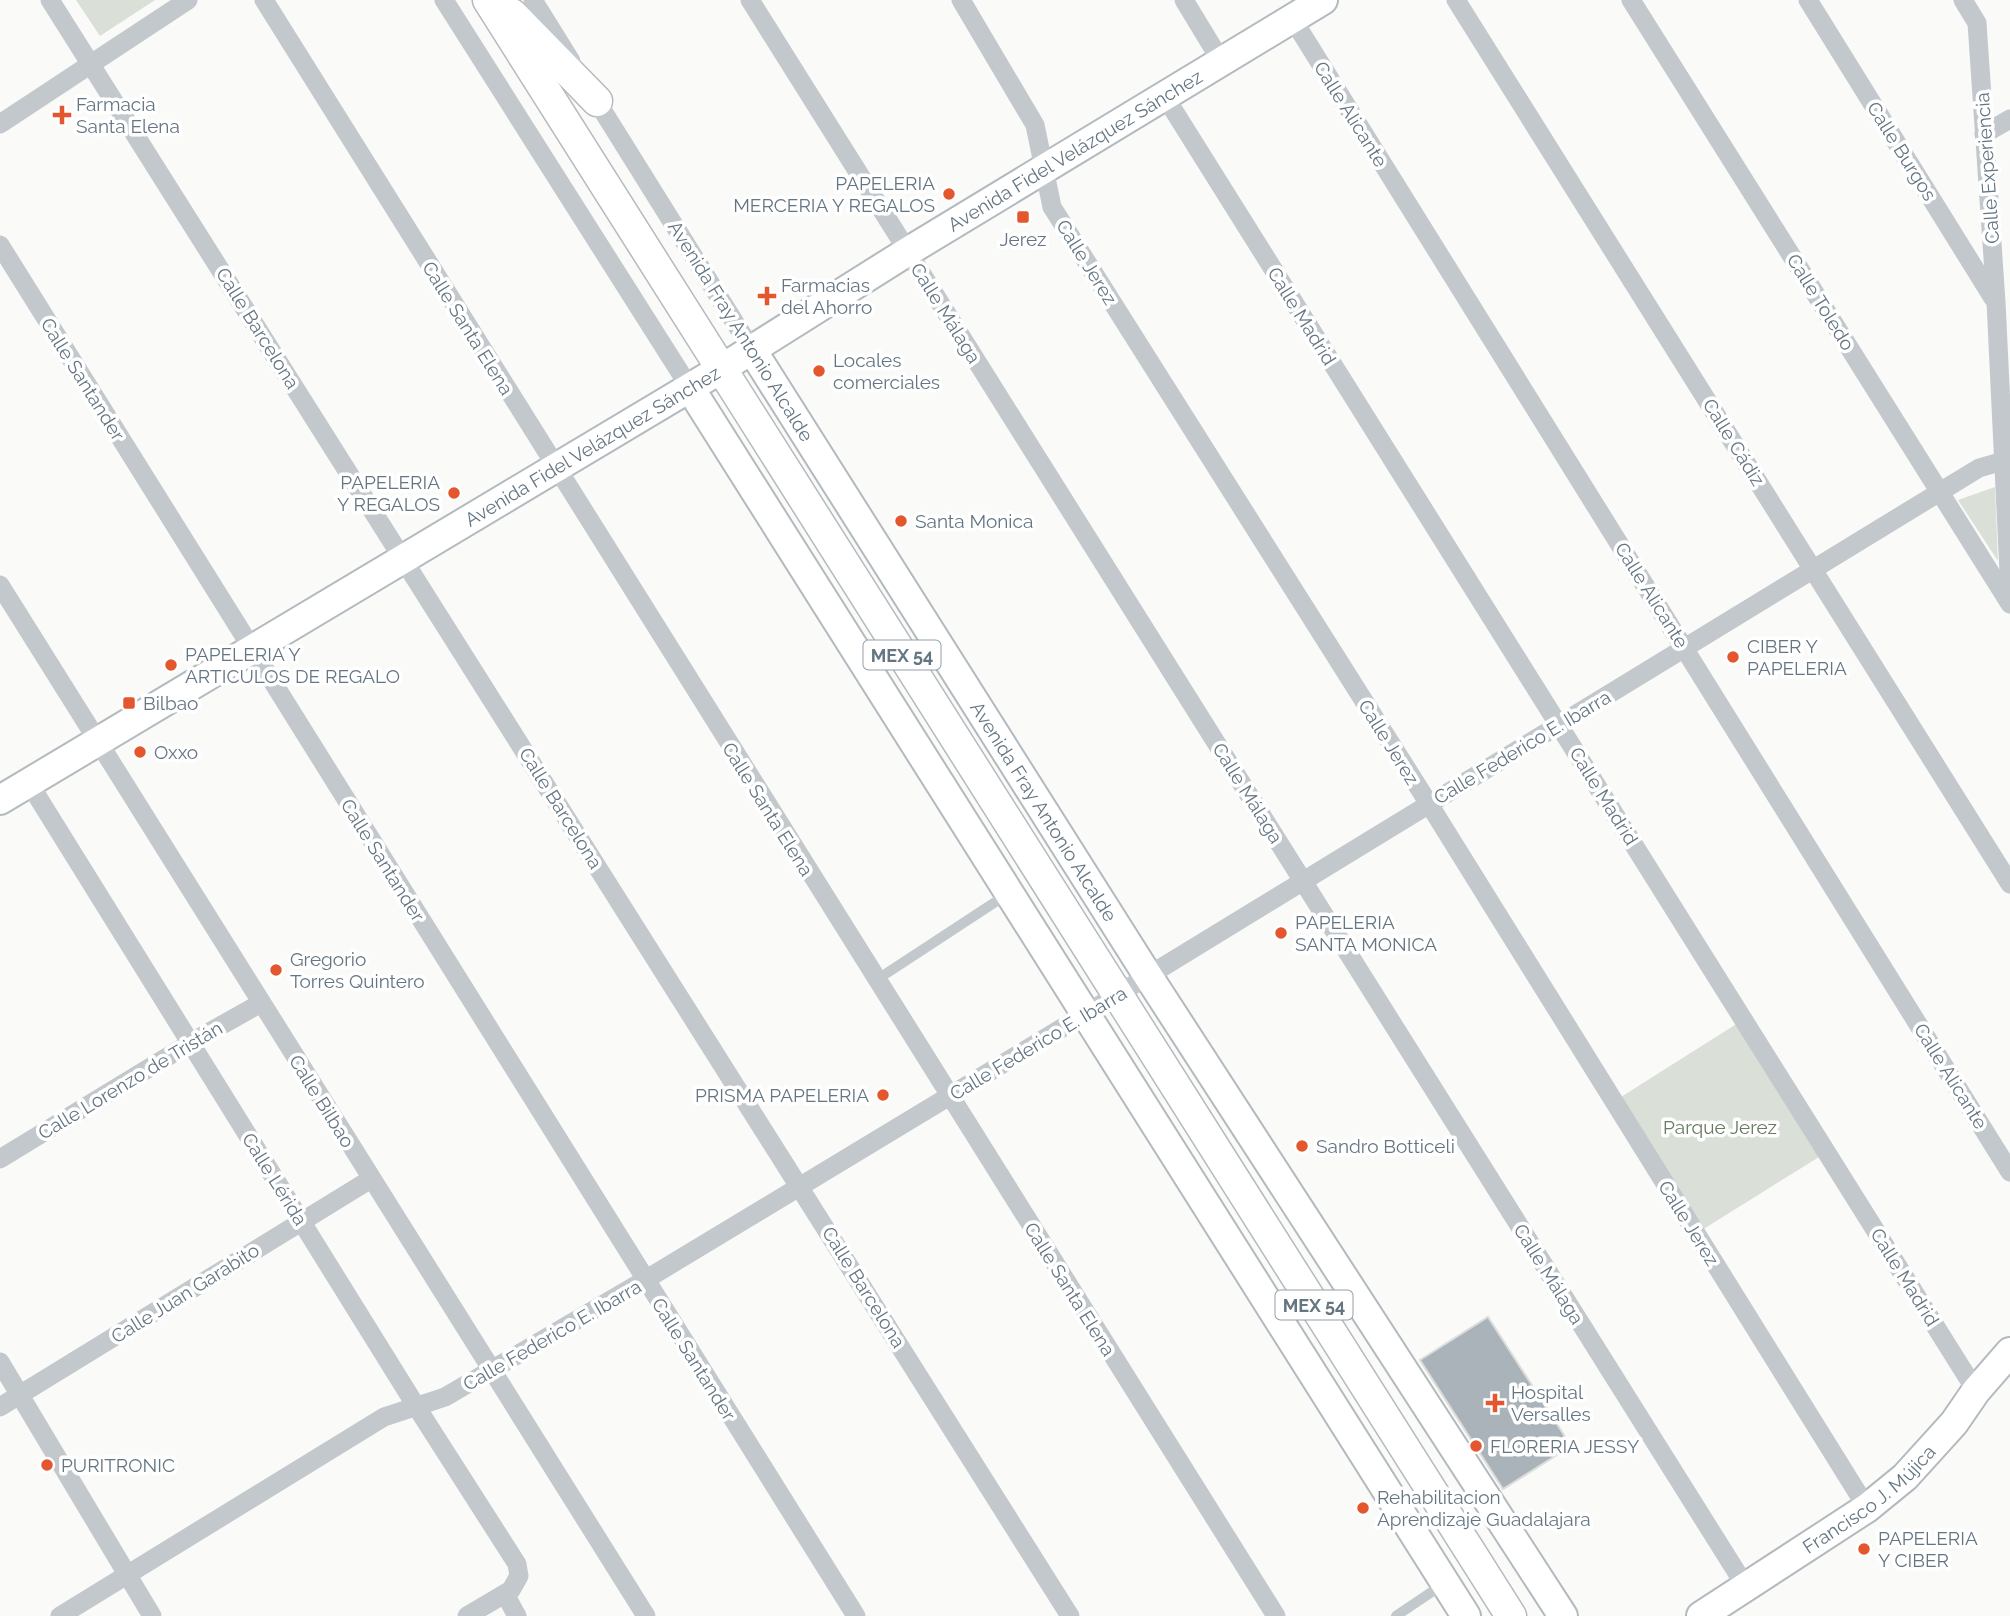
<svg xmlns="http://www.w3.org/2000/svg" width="2010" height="1616" viewBox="0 0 2010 1616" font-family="Raleway,sans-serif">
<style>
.green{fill:#dadfd7}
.building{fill:#aab3b9;stroke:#dcdcda;stroke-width:2}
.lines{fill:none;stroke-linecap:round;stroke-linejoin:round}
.secondary-casing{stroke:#b3babf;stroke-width:32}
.primary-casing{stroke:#b5babe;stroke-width:33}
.lane{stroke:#c3c8cc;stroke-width:10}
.street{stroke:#c3c8cc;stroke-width:19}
.secondary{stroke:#fff;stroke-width:28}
.primary{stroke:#fff;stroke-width:30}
.poi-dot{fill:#e4572e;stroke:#fff;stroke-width:2.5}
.labels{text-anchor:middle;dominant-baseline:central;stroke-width:7;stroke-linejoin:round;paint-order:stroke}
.shield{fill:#fff;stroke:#939fa8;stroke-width:2}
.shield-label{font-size:18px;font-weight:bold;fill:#657683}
.poi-label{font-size:19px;fill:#657683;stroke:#fff;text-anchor:start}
.street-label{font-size:19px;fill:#657683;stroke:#fff}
.park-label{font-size:19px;fill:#687a64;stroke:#fff}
</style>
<rect width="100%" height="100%" fill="#fafaf8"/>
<g class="green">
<path d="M76,0H155L100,36Z"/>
<path d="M1995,487L1998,561L1958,500Z"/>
<path d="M1738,1023L1819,1157L1702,1230L1621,1097Z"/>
</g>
<path class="building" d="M1488,1317L1571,1446L1503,1489L1420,1360Z"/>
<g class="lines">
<defs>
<g id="secondary">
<path id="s1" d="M752,350L1148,976L1563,1616"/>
<path d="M690,388L1466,1616"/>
<path id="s2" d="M0,800L721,369L907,252L1323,0"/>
<path id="s3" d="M1701,1616L1867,1508L1905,1477L1954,1423L1976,1391L2010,1352"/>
</g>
<g id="primary">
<path d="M488,0L1511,1616"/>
<path d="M512,14L597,101"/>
</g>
</defs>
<use href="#secondary" class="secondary-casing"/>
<use href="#primary" class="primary-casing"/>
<g class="lane">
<path d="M887,973L1006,895"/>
<path d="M1396,1616L1442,1585"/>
</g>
<g class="street">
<path d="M50,0L1070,1616"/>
<path d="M264,0L1276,1616"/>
<path d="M444,0L690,388"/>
<path d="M533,0L571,61"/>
<path d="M750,0L1746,1587"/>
<path d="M961,0L1035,125L1052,207L1429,804L1867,1508"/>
<path d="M1184,0L1221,61"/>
<path d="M1456,0L2010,884"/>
<path d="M1631,0L2010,604"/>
<path d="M1808,0L1993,298"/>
<path d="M1963,0L1977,23L1996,302L2010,592"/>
<path d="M1292,18L2010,1172"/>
<path d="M591,92L752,350"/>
<path d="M1164,95L1976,1391"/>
<path d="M0,124L188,0"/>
<path d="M1984,134L2010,119"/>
<path d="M0,245L856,1616"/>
<path d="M0,585L646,1616"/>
<path d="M29,783L416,1406L517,1564L519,1576L511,1590L467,1616"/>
<path d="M0,1159L190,1043L261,1003"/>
<path d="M0,1362L152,1616"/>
<path d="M0,1407L371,1179"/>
<path d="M505,1594L517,1616"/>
<path d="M60,1616L384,1417L445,1397L645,1280L1148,976L1979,468L2010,459"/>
</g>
<use href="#secondary" class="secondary"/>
<use href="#primary" class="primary"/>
</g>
<g class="poi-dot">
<path d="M58.5 104.5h7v7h7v7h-7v7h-7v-7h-7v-7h7z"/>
<circle cx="949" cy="194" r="7"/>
<rect x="1016" y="210" width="14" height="14" rx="3.5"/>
<path d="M763.5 285.5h7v7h7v7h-7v7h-7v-7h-7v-7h7z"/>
<circle cx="819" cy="371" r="7"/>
<circle cx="454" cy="493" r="7"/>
<circle cx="901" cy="521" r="7"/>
<circle cx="1733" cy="657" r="7"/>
<circle cx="171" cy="665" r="7"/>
<rect x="122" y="696" width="14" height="14" rx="3.5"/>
<circle cx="140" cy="752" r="7"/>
<circle cx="1281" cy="933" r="7"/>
<circle cx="276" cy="970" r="7"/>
<circle cx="883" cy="1095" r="7"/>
<circle cx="1302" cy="1146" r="7"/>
<path d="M1491.5 1392.5h7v7h7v7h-7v7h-7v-7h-7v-7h7z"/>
<circle cx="1476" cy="1446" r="7"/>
<circle cx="47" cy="1465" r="7"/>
<circle cx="1363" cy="1508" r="7"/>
<circle cx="1864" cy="1549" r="7"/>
</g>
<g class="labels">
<g class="shield">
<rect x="863.5" y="640.5" width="77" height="29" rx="5"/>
<rect x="1275.5" y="1290.5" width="77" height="29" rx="5"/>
</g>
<g class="shield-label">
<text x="902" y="655">MEX 54</text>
<text x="1314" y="1305">MEX 54</text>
</g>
<g class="poi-label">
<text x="76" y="104">Farmacia<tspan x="76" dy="22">Santa Elena</tspan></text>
<text x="935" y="183" text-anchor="end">PAPELERIA<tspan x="935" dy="22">MERCERIA Y REGALOS</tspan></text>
<text x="1023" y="239" text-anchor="middle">Jerez</text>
<text x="781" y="285">Farmacias<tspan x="781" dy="22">del Ahorro</tspan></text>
<text x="833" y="360">Locales<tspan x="833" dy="22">comerciales</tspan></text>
<text x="440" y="482" text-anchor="end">PAPELERIA<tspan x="440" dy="22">Y REGALOS</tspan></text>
<text x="915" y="521">Santa Monica</text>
<text x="1747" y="646">CIBER Y<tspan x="1747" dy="22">PAPELERIA</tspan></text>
<text x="185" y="654">PAPELERIA Y<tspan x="185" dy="22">ARTICULOS DE REGALO</tspan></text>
<text x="143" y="703">Bilbao</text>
<text x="154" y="752">Oxxo</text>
<text x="1295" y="922">PAPELERIA<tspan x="1295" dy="22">SANTA MONICA</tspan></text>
<text x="290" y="959">Gregorio<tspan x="290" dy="22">Torres Quintero</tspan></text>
<text x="869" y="1095" text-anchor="end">PRISMA PAPELERIA</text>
<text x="1316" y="1146">Sandro Botticeli</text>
<text x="1511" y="1392">Hospital<tspan x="1511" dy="22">Versalles</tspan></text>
<text x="1490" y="1446">FLORERIA JESSY</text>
<text x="61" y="1465">PURITRONIC</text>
<text x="1377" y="1497">Rehabilitacion<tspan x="1377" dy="22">Aprendizaje Guadalajara</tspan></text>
<text x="1878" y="1538">PAPELERIA<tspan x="1878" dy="22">Y CIBER</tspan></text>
</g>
<g class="street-label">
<text transform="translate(1351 114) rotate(58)">Calle Alicante</text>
<text stroke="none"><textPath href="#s2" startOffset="1256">Avenida Fidel Velázquez Sánchez</textPath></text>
<text transform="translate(1902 151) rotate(58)">Calle Burgos</text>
<text transform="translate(1987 168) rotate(-94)">Calle Experiencia</text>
<text transform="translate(1087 262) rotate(58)">Calle Jerez</text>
<text transform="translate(1821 302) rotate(58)">Calle Toledo</text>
<text transform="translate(946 313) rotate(58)">Calle Málaga</text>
<text transform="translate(1302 316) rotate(58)">Calle Madrid</text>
<text transform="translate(258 328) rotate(58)">Calle Barcelona</text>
<text transform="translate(468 328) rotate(58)">Calle Santa Elena</text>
<text transform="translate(741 331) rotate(58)">Avenida Fray Antonio Alcalde</text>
<text transform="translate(83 379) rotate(58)">Calle Santander</text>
<text transform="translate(1734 442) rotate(58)">Calle Cádiz</text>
<text stroke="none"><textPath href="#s2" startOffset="690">Avenida Fidel Velázquez Sánchez</textPath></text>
<text transform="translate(1652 595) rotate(58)">Calle Alicante</text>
<text transform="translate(1389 742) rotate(58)">Calle Jerez</text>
<text transform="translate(1522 747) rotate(-31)">Calle Federico E. Ibarra</text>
<text transform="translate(1248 793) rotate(58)">Calle Málaga</text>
<text transform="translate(1604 796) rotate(58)">Calle Madrid</text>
<text transform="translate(561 808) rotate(58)">Calle Barcelona</text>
<text transform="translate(768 809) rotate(58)">Calle Santa Elena</text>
<text stroke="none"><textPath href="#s1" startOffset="546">Avenida Fray Antonio Alcalde</textPath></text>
<text transform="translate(383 860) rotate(58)">Calle Santander</text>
<text transform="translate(1038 1043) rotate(-31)">Calle Federico E. Ibarra</text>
<text transform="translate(1951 1076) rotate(58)">Calle Alicante</text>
<text transform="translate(130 1080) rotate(-31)">Calle Lorenzo de Tristán</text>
<text transform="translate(322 1101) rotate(58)">Calle Bilbao</text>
<text transform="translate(275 1179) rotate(58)">Calle Lérida</text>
<text transform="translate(1689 1223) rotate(58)">Calle Jerez</text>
<text transform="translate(1549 1274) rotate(58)">Calle Málaga</text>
<text transform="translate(1905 1277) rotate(58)">Calle Madrid</text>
<text transform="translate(864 1287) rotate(58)">Calle Barcelona</text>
<text transform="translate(1070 1289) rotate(58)">Calle Santa Elena</text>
<text transform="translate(185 1293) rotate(-32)">Calle Juan Garabito</text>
<text transform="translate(552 1335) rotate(-30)">Calle Federico E. Ibarra</text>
<text transform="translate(694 1359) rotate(58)">Calle Santander</text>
<text stroke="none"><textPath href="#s3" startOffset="205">Francisco J. Mújica</textPath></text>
</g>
<g class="park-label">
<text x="1720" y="1127">Parque Jerez</text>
</g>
</g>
</svg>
